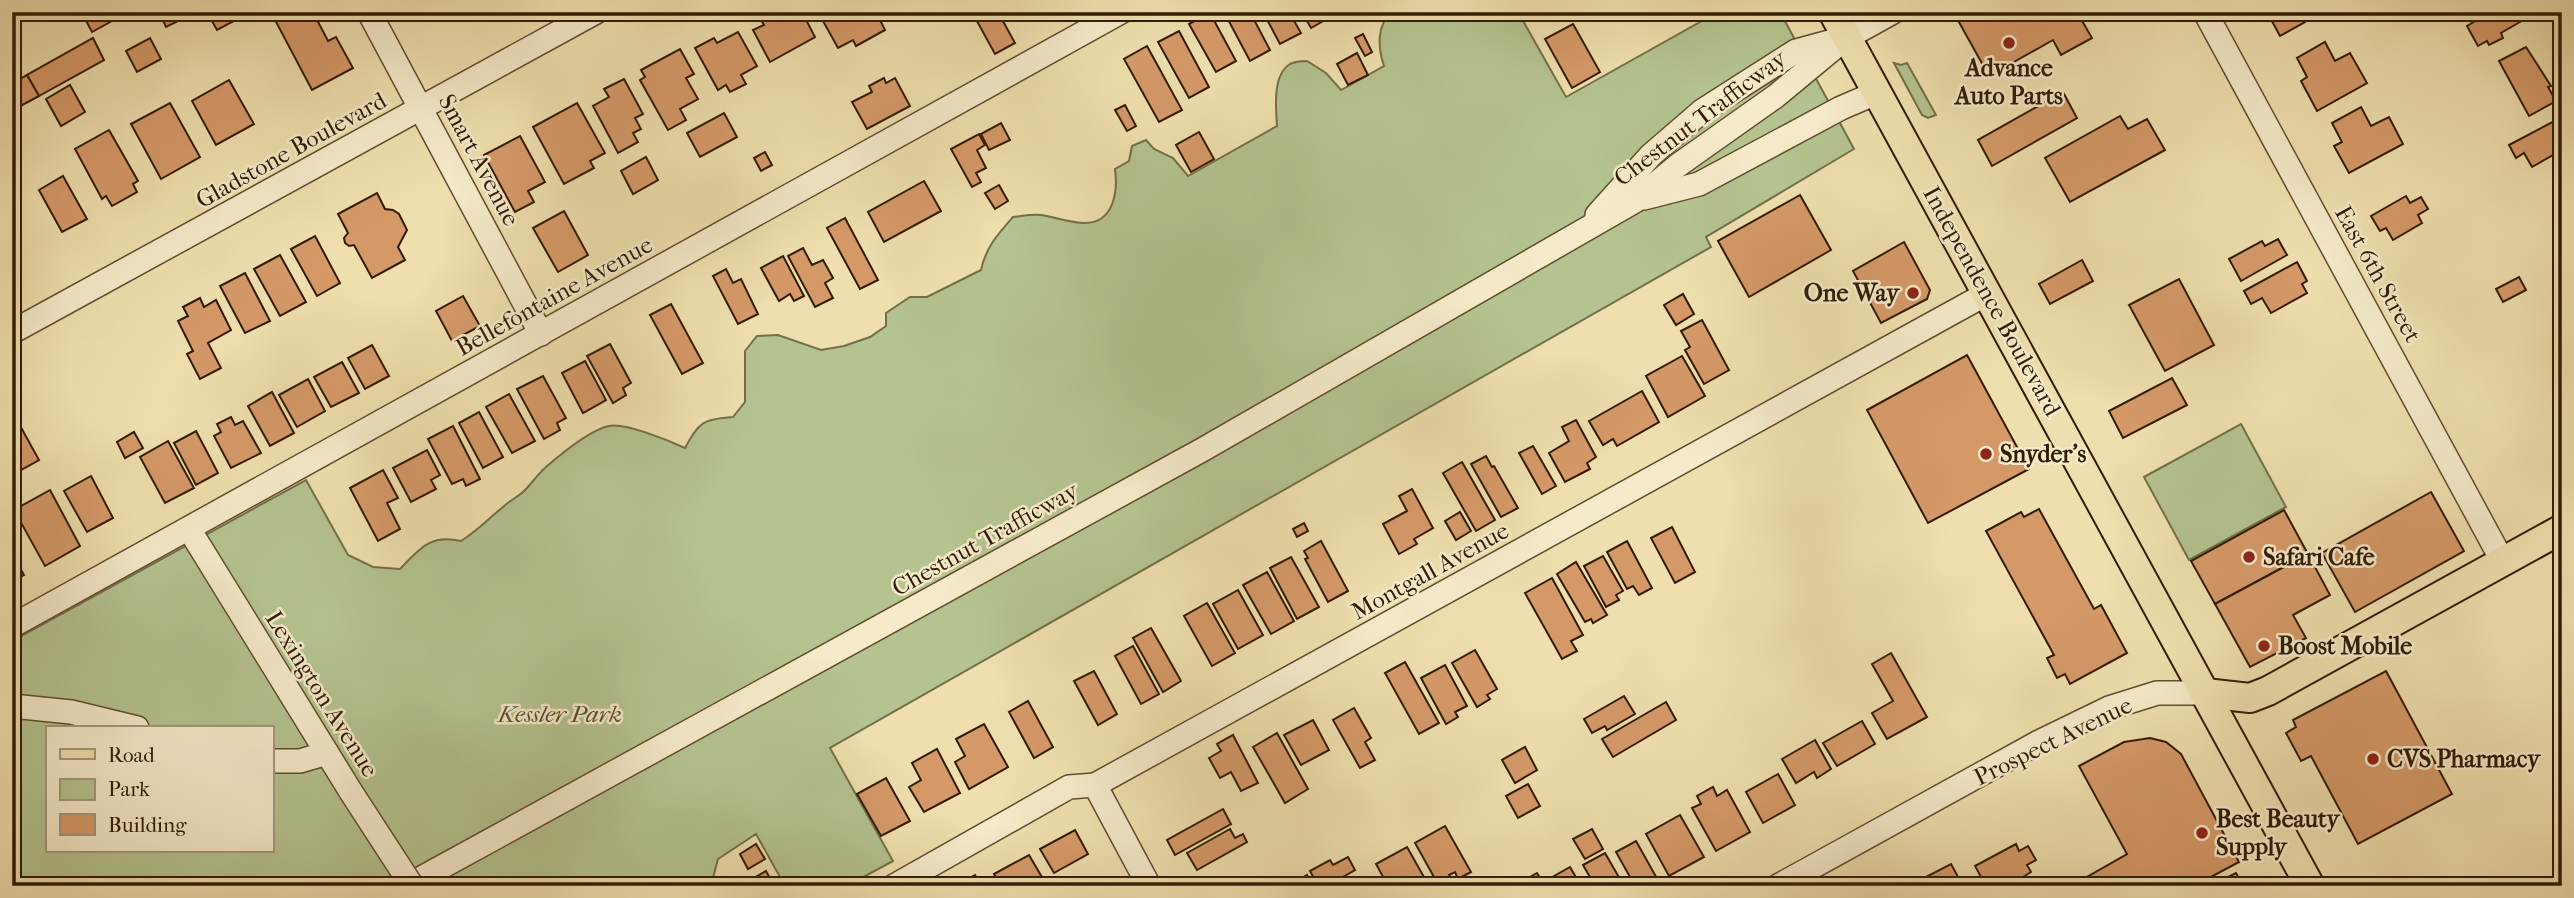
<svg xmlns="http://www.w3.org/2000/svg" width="2574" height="898" viewBox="0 0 2574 898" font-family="'IM FELL French Canon',serif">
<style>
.green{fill:#b4c38f;stroke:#736f49;stroke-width:2;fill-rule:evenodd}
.building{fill:#d59968;stroke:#321b03;stroke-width:2}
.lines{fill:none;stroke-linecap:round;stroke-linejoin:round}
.minor-casing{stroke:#614c2e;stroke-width:26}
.major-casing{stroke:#321b03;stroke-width:32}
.minor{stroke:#f5eaca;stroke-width:23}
.major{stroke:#efdfae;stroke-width:28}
.minor-bridge-casing{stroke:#614c2e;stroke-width:26;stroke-linecap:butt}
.minor-bridge{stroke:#f5eaca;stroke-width:23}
.poi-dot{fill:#8f2418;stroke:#f5eaca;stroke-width:2.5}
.labels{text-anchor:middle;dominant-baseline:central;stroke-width:5;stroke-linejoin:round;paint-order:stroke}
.poi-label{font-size:24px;font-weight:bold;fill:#321b03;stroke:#f5eaca;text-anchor:start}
.street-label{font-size:24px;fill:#321b03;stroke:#f5eaca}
.park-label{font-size:24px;font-style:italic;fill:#594d2d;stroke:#f5eaca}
</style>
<rect width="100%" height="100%" fill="#efdfae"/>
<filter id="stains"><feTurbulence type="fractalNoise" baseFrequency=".00286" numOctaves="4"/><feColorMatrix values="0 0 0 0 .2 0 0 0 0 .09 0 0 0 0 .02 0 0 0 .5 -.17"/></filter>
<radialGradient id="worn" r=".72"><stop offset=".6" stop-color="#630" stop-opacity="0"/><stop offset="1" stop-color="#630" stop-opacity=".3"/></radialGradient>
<g class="green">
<path d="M1392,12H1518L1566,97L1718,12H1780L1854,149L1706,237L1711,247L830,748L893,861L847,886H785L756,834L718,859L713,878L699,886H12V641L306,480L348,555L373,567L400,569C420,548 431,534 461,541C477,531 488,519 503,507C509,501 518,497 524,491C532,483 538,474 546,467C561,454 590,430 609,426C624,422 670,441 685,448C699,422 703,419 733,417L745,402V351L757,336L778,335L821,350L844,346L870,337L886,326V313L910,297H927L981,270C986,247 998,234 1013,217C1022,216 1032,214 1041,215C1055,217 1070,223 1085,223C1114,223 1118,191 1115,169L1129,161L1132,146L1146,140L1154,149L1173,158L1188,176L1277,126C1276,109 1272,75 1290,64C1294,62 1302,61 1307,61L1326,73L1341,90L1384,66C1378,48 1376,25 1392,12ZM47,728H271V851H47Z"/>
<path d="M1894,63L1901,65L1907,63L1936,115L1928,118L1922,115Z"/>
<path d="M2241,424L2286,507L2189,560L2144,477Z"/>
</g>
<g class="building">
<path d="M72,12H117L119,17L92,32L83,15L75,19Z"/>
<path d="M159,12H176L180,20L166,27Z"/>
<path d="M207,12H249V13L217,30Z"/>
<path d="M290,12H294L296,16L303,12H313L328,41L336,37L353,68L312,90L275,20Z"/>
<path d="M759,12H802L815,37L770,62L753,30L764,25L757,13Z"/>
<path d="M818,12H884L887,16L880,20L885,30L856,46L853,40L838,48Z"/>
<path d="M972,12H998L1015,43L995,54Z"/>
<path d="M1224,12H1250L1270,50L1250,61Z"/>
<path d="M1263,12H1289L1301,33L1280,44Z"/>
<path d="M1302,12H1330L1332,16L1311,28Z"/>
<path d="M1959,12H2077L2092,38L2061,55L2053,40L1989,76L1955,15Z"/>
<path d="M2267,12H2313L2303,18L2305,22L2280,36Z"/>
<path d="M2471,12H2514L2520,22L2501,33L2503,38L2489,45L2487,41L2478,46L2467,26L2475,21Z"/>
<path d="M1210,13L1236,61L1216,72L1189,24Z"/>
<path d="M1573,24L1600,72L1572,88L1545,39Z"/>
<path d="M1179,31L1209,87L1189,98L1158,42Z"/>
<path d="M738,32L757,66L741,75L746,84L730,92L726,85L718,90L695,48L714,38L717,43Z"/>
<path d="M1363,34L1372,52L1365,56L1355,38Z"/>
<path d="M93,38L104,60L39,96L27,75Z"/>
<path d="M150,38L161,59L137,72L126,51Z"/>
<path d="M2325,42L2335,61L2350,53L2367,83L2317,111L2301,81L2307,77L2297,58Z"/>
<path d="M1147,46L1182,110L1159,122L1124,59Z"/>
<path d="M2526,47L2551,86L2548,87L2556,101L2529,116L2499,61Z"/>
<path d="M680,49L694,74L686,78L698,99L680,109L686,120L668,130L640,80L645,77L641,70Z"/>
<path d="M1357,53L1368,75L1348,85L1337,64Z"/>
<path d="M27,75L39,96L13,110L12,83Z"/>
<path d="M884,78L886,83L895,78L910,106L867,129L852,102L872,92L869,86Z"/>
<path d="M624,79L643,114L635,118L641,129L633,133L638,142L618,153L593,106L609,97L604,89Z"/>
<path d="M229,80L254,124L216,145L192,101Z"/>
<path d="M70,85L85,112L61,126L46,99Z"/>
<path d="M2063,92L2077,118L1992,166L1978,140Z"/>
<path d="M170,103L200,157L161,179L131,124Z"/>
<path d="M577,103L605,153L590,161L594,168L564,184L533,127Z"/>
<path d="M1125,105L1136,126L1127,131L1115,110Z"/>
<path d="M2361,107L2371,126L2389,117L2403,144L2349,173L2334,146L2342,142L2332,123Z"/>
<path d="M724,113L737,137L700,157L687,133Z"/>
<path d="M2120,116L2128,129L2147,119L2165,150L2070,202L2045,158Z"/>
<path d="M2562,117V150L2532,167L2524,153L2516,158L2509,145Z"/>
<path d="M1001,123L1010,140L989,150L981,134Z"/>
<path d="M109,130L138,181L133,184L137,192L112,206L106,196L102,199L75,149Z"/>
<path d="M1199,132L1214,159L1191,172L1176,145Z"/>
<path d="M979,134L985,145L977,150L986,168L976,173L981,182L972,187L951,149Z"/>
<path d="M520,136L545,182L528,191L534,202L515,212L484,155Z"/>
<path d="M765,152L772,165L761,171L754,158Z"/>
<path d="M646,157L658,180L633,194L621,171Z"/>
<path d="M63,176L87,219L62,232L39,190Z"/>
<path d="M924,181L941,211L884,242L868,212Z"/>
<path d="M999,185L1008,201L995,209L985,193Z"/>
<path d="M377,193L385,209L393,210L399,214L407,230L398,247L405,260L372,278L354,245L349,246L345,243L344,238L348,233L338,214Z"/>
<path d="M1800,195L1831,250L1749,297L1718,241Z"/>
<path d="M2406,196L2410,203L2421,197L2428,209L2418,215L2422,223L2393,240L2386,228L2380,231L2371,216Z"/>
<path d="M564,211L588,255L558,272L533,228Z"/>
<path d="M845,218L878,280L860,289L827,228Z"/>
<path d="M315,236L340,283L317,296L291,249Z"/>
<path d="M2278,239L2287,255L2241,281L2229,259L2262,241L2265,246Z"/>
<path d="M1904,242L1930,290L1927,299L1881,323L1853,271Z"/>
<path d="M803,248L812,265L823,260L833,278L825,283L833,298L815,307L788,256Z"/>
<path d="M280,255L306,302L280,316L254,269Z"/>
<path d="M783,256L804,296L794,301L790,294L779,301L761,268Z"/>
<path d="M2082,260L2093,281L2050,304L2039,284Z"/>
<path d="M2297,262L2307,281L2302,284L2307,293L2271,313L2262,298L2251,304L2244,291Z"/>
<path d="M726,269L733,283L741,279L758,314L738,324L713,276Z"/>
<path d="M245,273L270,321L245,333L220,286Z"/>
<path d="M2519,277L2526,290L2503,302L2496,289Z"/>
<path d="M2179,279L2214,345L2165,371L2129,305Z"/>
<path d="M1683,294L1694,314L1676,325L1664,305Z"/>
<path d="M463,296L480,326L452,341L436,311Z"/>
<path d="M200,298L204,307L216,300L231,330L208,343L221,368L200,379L187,354L193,351L178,321L188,316L183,307Z"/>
<path d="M671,304L703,363L682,374L650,315Z"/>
<path d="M1702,320L1729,370L1704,384L1685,350L1690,347L1681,331Z"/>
<path d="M610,344L631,383L623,388L626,395L613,403L587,356Z"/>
<path d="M372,345L389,376L365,389L348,358Z"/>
<path d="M1967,355L2029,469L1928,523L1867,410Z"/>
<path d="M1682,356L1705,396L1668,417L1646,376Z"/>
<path d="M585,361L606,400L583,413L562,373Z"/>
<path d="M342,362L359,393L331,407L314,377Z"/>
<path d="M543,376L566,418L557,423L560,430L544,439L517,389Z"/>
<path d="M2172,378L2187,405L2123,438L2109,411Z"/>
<path d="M308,379L325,411L297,427L279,395Z"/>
<path d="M1642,391L1659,422L1617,446L1613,439L1603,445L1589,421Z"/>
<path d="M272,392L294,433L270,446L248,406Z"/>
<path d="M509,394L535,441L512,453L486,407Z"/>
<path d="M12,411L39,460L12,475Z"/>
<path d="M479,412L503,457L483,468L459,423Z"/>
<path d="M231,417L235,425L243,421L261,453L231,468L214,436L221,432L217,424Z"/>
<path d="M1576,420L1596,457L1587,463L1590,469L1565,482L1549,453L1569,441L1562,427Z"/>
<path d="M453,426L480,479L466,486L463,479L452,484L428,439Z"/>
<path d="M196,431L218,473L196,485L174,443Z"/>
<path d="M134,432L143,448L125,458L117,442Z"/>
<path d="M168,441L194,488L165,503L140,457Z"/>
<path d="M1533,446L1556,486L1542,494L1519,453Z"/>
<path d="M427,450L440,475L431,480L436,489L411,502L393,468Z"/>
<path d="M1486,456L1492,467L1494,466L1518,508L1501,517L1471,464Z"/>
<path d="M1462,462L1495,520L1476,531L1443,473Z"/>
<path d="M383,470L398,498L387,503L400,529L378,541L350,488Z"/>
<path d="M91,476L113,518L87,532L64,491Z"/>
<path d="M1412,489L1433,528L1414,539L1417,544L1399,554L1383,524L1407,511L1399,496Z"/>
<path d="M50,490L80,546L45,566L14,510Z"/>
<path d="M2431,492L2464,551L2355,612L2322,553Z"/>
<path d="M2039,509L2094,609L2101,605L2127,653L2070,684L2065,674L2057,678L2047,658L2054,655L1986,531L2021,512L2024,517Z"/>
<path d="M2284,510L2308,554L2215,604L2191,561Z"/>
<path d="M1460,512L1471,531L1456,540L1445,521Z"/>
<path d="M1304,523L1308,531L1297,537L1293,529Z"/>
<path d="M1672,527L1695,572L1675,583L1651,538Z"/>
<path d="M1321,541L1348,591L1328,602L1305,559L1308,558L1304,551Z"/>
<path d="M1627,541L1652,588L1639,595L1633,586L1627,589L1607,552Z"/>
<path d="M12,553L24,575L12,581Z"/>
<path d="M2308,554L2330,595L2293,615L2306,638L2250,667L2215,604Z"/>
<path d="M1603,556L1623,591L1616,595L1619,600L1606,607L1584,566Z"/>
<path d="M1291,557L1319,607L1297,619L1270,568Z"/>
<path d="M1576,562L1607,615L1593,623L1591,619L1585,622L1557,574Z"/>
<path d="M1267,572L1294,621L1271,634L1243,585Z"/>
<path d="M1552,578L1583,635L1571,641L1577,651L1562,659L1525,593Z"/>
<path d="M1238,590L1263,635L1238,649L1213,604Z"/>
<path d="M1207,603L1235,653L1212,666L1184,616Z"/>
<path d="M1151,628L1181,681L1163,692L1133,638Z"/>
<path d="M1133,646L1159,694L1141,704L1115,656Z"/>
<path d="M1475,650L1497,689L1487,695L1490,699L1477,707L1452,663Z"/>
<path d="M1891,653L1927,717L1887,739L1872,713L1893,701L1872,664Z"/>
<path d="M1405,662L1439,723L1419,734L1385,673Z"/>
<path d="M1445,665L1467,706L1455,712L1458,717L1446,724L1421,678Z"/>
<path d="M1094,671L1117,714L1098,725L1074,681Z"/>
<path d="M2386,671L2452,794L2358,844L2311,756L2301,761L2286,733L2296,727L2293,720Z"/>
<path d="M1624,696L1635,714L1607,730L1605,726L1592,733L1584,719Z"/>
<path d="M1028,701L1053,747L1034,758L1009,712Z"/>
<path d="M1666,702L1676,720L1613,757L1602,739Z"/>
<path d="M1354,708L1371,738L1365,742L1375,760L1360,768L1333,720Z"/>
<path d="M1313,720L1329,750L1301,765L1284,735Z"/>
<path d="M1862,721L1875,744L1837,766L1823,743Z"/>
<path d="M984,724L1008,767L969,789L955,762L965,756L956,739Z"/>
<path d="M1277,733L1308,789L1285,803L1253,747Z"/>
<path d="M1233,735L1258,783L1241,791L1231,772L1220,778L1209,758L1221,751L1217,744Z"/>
<path d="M2150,738L2166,742L2181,754L2239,862L2194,886H2071L2127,854L2079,766L2124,742Z"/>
<path d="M1815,740L1831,769L1817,778L1814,772L1796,783L1782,759Z"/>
<path d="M1525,747L1537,770L1515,783L1502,760Z"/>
<path d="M937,749L960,793L924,812L909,787L921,780L912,763Z"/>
<path d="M1778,774L1795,805L1763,823L1746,792Z"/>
<path d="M886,778L910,821L881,836L857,794Z"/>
<path d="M1528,784L1540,806L1518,818L1506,796Z"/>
<path d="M1713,787L1717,796L1727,790L1750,832L1716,851L1692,808L1701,804L1697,796Z"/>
<path d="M1223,809L1231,824L1175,855L1167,840Z"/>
<path d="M1680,815L1704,857L1669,876L1646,834Z"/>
<path d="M1445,826L1471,872L1458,879L1455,872L1449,875L1453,881L1445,886H1439L1415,843Z"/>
<path d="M1230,829L1235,838L1243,834L1247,842L1197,870L1187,853Z"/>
<path d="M1592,829L1603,849L1585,859L1573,839Z"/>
<path d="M1075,830L1088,854L1054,873L1040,849Z"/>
<path d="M1636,841L1659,882L1652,886H1635L1616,852Z"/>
<path d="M756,844L765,859L748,869L740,854Z"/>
<path d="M2016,844L2019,851L2028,846L2036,860L2027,865L2031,872L2020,879L2024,885L1986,886L1975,866Z"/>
<path d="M1407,847L1429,886H1388L1376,864Z"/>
<path d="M1605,853L1624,886H1595L1583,865Z"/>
<path d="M1029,855L1043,879L1031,886H1000L994,874Z"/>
<path d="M1348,857L1355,870L1327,886H1318L1310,871L1330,860L1333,865Z"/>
<path d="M1951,864L1963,886H1929L1924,878Z"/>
<path d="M1570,867L1581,886H1552L1549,879Z"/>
<path d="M766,871L774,886H740Z"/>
<path d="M1537,873L1545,886H1514Z"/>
<path d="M2236,873L2243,886H2228L2224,879Z"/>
<path d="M975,875L981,886H955Z"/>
<path d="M1307,875L1313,886H1296L1294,883Z"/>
<path d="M2550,877L2555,886H2533Z"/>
</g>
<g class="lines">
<defs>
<g id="minor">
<path d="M369,12L541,334"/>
<path d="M2205,12L2503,562"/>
<path d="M1644,198L1699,184L1841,108L1876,93"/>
<path d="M1597,215L1651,155L1702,111L1796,51L1840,39"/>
<path d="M12,332L596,12"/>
<path d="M189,529L351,792"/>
<path d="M12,626L1121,12"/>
<path d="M12,706L71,712L137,728"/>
<path d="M271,761H300L327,753"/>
<path d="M1095,785L1149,886"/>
<path d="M407,886L1202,450L1635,201L1677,166L1776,96L1846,38L1893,12"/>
<path d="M894,886L1069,787L1095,785L1988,293"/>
<path d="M1778,886L2039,742L2109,708L2157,693H2205"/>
</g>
<g id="major">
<path d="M1833,12L2310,886"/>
<path d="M2205,693L2250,698L2268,691L2562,529"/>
</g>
</defs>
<use href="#minor" class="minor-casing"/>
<use href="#major" class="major-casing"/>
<use href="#minor" class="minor"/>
<use href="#major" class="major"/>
<defs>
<path id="minor-bridge" d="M351,792L412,886"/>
</defs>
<use href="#minor-bridge" class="minor-bridge-casing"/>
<use href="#minor-bridge" class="minor-bridge"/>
</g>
<g class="poi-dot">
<circle cx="2009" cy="43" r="7"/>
<circle cx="1913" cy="293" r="7"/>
<circle cx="1986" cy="454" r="7"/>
<circle cx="2249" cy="557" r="7"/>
<circle cx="2264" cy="646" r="7"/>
<circle cx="2373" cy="759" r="7"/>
<circle cx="2202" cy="833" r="7"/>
</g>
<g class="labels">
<g class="poi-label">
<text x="2009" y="68" text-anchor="middle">Advance<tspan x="2009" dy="28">Auto Parts</tspan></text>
<text x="1899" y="293" text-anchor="end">One Way</text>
<text x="2000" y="454">Snyder's</text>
<text x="2263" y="557">Safari Cafe</text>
<text x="2278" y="646">Boost Mobile</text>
<text x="2387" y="759">CVS Pharmacy</text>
<text x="2216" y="819">Best Beauty<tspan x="2216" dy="28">Supply</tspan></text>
</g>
<g class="street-label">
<text transform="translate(1700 118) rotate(-37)">Chestnut Trafficway</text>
<text transform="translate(291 150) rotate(-29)">Gladstone Boulevard</text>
<text transform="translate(479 160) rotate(62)">Smart Avenue</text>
<text transform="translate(2378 274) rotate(61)">East 6th Street</text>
<text transform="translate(554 296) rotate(-29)">Bellefontaine Avenue</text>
<text transform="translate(1992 301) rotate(61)">Independence Boulevard</text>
<text transform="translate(985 539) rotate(-29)">Chestnut Trafficway</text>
<text transform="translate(1430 571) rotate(-29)">Montgall Avenue</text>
<text transform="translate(322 694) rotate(58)">Lexington Avenue</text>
<text transform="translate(2053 741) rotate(-26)">Prospect Avenue</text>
</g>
<g class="park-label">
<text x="560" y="714">Kessler Park</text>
</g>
</g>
<rect width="2574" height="898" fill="none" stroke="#efdfae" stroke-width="42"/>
<rect x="14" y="14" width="2546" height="870" fill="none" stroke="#321b03" stroke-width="3.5"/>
<rect x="21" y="21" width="2532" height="856" fill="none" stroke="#321b03" stroke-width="2"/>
<rect x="46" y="726" width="228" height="126" fill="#f5eaca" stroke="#a7977a" stroke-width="2"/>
<rect x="60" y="749" width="35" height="10" fill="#efdfae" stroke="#a7977a" stroke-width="2"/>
<text x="108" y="762" font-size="21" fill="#321b03">Road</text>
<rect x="60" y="779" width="35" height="21" fill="#b4c38f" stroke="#a7977a" stroke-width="2"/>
<text x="108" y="796" font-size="21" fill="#321b03">Park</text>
<rect x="60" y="814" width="35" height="21" fill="#d59968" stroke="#a7977a" stroke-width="2"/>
<text x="108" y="832" font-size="21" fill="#321b03">Building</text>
<rect width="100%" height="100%" filter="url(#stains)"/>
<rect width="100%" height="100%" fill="url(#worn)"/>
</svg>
